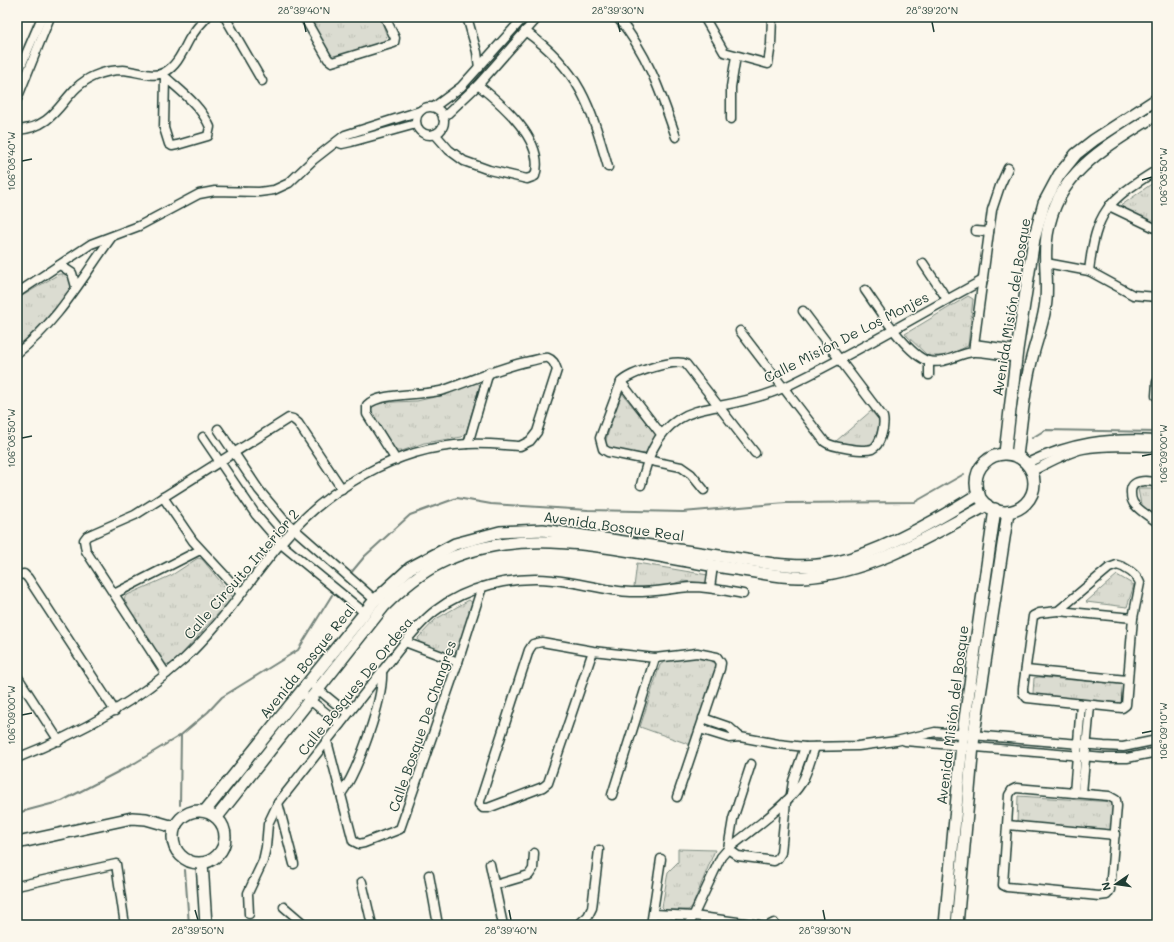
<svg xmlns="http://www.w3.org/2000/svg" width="1174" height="942" viewBox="0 0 1174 942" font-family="Mali,sans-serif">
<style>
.park{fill:url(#park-tufts);stroke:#7d8c82}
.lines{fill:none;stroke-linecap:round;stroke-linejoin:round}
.stream{stroke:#74847b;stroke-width:2}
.street-casing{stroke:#1f3d34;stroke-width:11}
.secondary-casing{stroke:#1f3d34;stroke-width:14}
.street{stroke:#fbf7ec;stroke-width:8}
.secondary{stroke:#fbf7ec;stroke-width:11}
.ticks{fill:none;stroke:#1f3d34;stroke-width:1.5}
.labels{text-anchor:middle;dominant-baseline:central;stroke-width:3;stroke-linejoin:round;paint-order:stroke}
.street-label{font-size:14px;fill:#1f3d34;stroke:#fbf7ec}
.neatline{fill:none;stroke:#1f3d34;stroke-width:1.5}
.ticks-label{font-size:10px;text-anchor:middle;fill:#1f3d34}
</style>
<defs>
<pattern id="park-tufts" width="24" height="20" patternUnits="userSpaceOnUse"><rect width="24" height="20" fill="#dbdcd1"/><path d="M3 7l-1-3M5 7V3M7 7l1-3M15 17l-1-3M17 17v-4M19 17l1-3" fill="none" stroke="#bcbeb4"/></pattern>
</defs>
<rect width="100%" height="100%" fill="#fbf7ec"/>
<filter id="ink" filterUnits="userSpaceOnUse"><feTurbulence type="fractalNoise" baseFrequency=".025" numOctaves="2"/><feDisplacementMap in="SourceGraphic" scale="8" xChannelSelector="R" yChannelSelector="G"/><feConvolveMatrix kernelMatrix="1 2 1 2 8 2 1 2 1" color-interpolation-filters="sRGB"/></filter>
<g filter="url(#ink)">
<g class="park">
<path d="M309,17H380L387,36L384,41L335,58L330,54Z"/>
<path d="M1157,180V226L1149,220L1119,207Z"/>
<path d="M59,274H68L71,278L72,290L57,311L17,351V299Z"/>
<path d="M968,296L973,299L968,346L946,356H928L905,334Z"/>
<path d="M474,381L480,385L466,433L462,437L424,443L402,451H396L371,411L373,403L417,401L443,395Z"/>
<path d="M621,392L656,435L647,452L642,454L609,448L605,443Z"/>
<path d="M871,411L880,421L876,437L873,444L866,446L835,442Z"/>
<path d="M1138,489H1157V517L1142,510Z"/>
<path d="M198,558L202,559L233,597L172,665L164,664L124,603L125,596L172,575Z"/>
<path d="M637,563L708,575L707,582L703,583L682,581L664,587H634Z"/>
<path d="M1117,575L1134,585L1127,607L1086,602Z"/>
<path d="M469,600L473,603L457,652L451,654L420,645L418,638L436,619Z"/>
<path d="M692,657L707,659L717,664L691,745L640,727L660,665L664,662Z"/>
<path d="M1039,677L1120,684L1125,685L1124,702L1120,703L1037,696L1033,693L1034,678Z"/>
<path d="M1018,796L1114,802L1112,832L1017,823Z"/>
<path d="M678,849L715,850L692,907L688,910H665L662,907L668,872L678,862Z"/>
</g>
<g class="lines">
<g class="stream">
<path d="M1032,438L1045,430L1157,432"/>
<path d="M350,574L365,556L410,515L457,498L491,504L588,510L683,512L786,503L915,502L964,474"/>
<path d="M180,805L181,735"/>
<path d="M17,813L62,801L135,763L181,735L208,712L222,697L298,650L332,595"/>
<path d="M185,870L189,925"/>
</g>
<defs>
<g id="street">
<path d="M225,17L262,81"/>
<path d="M304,17L328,59L332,62L394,43L395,38L385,17"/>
<path d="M467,17L477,52L479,68"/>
<path d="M617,17C647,52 661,93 676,137"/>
<path d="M704,17L724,52L768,64L771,44L772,17"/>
<path d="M525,31C580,70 590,105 608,167"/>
<path d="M162,74C179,90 200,104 210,127L208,136L177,145L172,146L169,144L164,128L165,77"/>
<path d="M17,75L42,17"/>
<path d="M17,99L50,17"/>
<path d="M434,107L461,87L524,17"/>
<circle cx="430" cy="121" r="14"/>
<path d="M443,118L478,85L538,17"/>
<path d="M731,119V87L736,56"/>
<path d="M17,130C61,127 61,90 94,76C103,72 113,70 123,70C136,71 154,79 165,72C178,65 183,50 190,38C195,30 201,23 207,17"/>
<path d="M435,134L449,150L464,161L489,170L527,179L535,176C546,141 502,104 478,85"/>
<path d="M337,142L342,144L351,142L416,124"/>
<path d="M1109,206L1157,229"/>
<path d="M976,231L989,232"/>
<path d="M923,263L947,299"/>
<path d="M1046,263L1089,271L1133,295L1157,297"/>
<path d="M60,265L72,273L76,287"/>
<path d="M1089,271C1096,211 1107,201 1157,170"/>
<path d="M865,290C878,308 907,355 928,361C945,365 959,353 973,352C986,351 1003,356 1016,358"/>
<path d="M17,293L91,244L139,226L199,194L215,191L259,192L274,190L289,183L313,160L345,135L420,111"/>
<path d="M740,331L825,442C831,447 864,452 872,449C881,445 885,425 883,417L803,311"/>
<path d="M974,344L1017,350"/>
<path d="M973,352L992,210L1000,186L1008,168"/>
<path d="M17,353C57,323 82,278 111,238"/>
<path d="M929,375V361"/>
<path d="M621,382L661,434"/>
<path d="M1156,396L1157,382"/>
<path d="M218,429L259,490L284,520L375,600"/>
<path d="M203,437L256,515L281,544L365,613"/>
<path d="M468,444L489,372"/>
<path d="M1027,463C1072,442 1107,437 1157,440"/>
<path d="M1032,471C1049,463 1065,453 1083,449C1107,444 1133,447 1157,447"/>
<path d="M1157,483C1147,480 1130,479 1131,493C1131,497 1132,502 1135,505C1141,512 1150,517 1157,522"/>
<path d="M641,485C647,460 655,434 679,419C691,411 705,409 719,406C740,402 763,397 783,388C851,356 916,316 983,280"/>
<path d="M704,490L691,474L681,467L608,452L603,449L600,438L621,382C630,373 675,358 686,364L755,453"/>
<path d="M163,497L193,541L241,593"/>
<path d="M1117,565C1126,567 1137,575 1140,583L1133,618L1126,705L1122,708L1027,698L1023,693V688L1033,616L1039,613L1058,611L1109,568Z"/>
<path d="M17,575L24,574L28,578L115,711"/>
<path d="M710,588L713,566"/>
<path d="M114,594L200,550"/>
<path d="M1058,611L1133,618"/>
<path d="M405,642L458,662"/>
<path d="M593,651L548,783L543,787L488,808H483L479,804L529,650L533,644L542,642L593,651L655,658L697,653L717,657L721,663L720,669L677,797"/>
<path d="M1026,670L1127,680"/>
<path d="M166,674L86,551L84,540L87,536L135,515L289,418L293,419L298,423L342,489"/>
<path d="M17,676L59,741"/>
<path d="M314,686L347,713"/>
<path d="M306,697L340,724"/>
<path d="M703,718L729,727L740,737"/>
<path d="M700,729L729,738L740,737L778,744L805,747L858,746L896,741L935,732L1104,746L1123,747L1157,740"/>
<path d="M327,741L353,841L359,844L364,843L400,829L458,662L482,587"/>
<path d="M905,741L1105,758H1127L1157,752"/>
<path d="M17,758C78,734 135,703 184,659C221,625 249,581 281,543C327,489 395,447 468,444C485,443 503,445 520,446L530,441L537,432L557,370C555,365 554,360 548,358C543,357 536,360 530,361C500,367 473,380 444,390C425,396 379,392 367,405V414L396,460"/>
<path d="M751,764L733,819L728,849L738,856L774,861L778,858L781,853L786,801"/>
<path d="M1016,788L1109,796L1116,800L1117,806L1110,890L1107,895L1099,896L1007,887L1003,885L1009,795L1012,790Z"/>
<path d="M1074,793L1081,704"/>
<path d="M1082,793L1090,706"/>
<path d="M341,794C358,771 384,699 382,671"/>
<path d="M791,794L793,781L805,747"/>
<path d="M612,795L655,658"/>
<path d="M278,803L294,864"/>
<path d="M1008,825L1115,835"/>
<path d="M490,864L503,925"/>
<path d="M429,875L438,925"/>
<path d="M362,882L372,925"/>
<path d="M495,885L529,875L533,869L534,853"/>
<path d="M17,886L116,864L125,925"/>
<path d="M284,907L305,925"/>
<path d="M249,914L248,893L263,861L266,847L268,824L278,803L405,642C414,631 423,620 435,611C467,586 513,576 553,580C579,582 605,591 631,592C652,593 672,588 692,587C709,587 726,591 743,594"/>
<path d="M654,914L694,916L759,925"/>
<path d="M578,925L588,916L592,908L599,850"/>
<path d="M651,925L661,859"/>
<path d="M689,925L721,857L728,849C750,831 787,806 802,782C808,771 811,758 815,747"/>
<path d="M770,925L774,923"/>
</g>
<g id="secondary">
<path d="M1005,453L1017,350L1034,239L1044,203L1059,175L1076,154L1094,140L1157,99"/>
<circle cx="1005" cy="483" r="29"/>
<path d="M1017,456C1021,426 1023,395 1030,366C1034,346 1042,328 1045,308C1049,287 1044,265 1046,244C1052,173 1104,149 1157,114"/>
<circle cx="199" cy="837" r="26"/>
<path d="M205,811L375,600L410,568L455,544L500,532L543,530L774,564C792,566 809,567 826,564C872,558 939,519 979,494"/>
<path d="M217,817L384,606C401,589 418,574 440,563C530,518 642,557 736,569C758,572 781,578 803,577C870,573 930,536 987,505"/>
<path d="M17,843L132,818L146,819L174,827"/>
<path d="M202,863L206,925"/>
<path d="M945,925L963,733L995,509"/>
<path d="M957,925L974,734L1008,512"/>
</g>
</defs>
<use href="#street" class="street-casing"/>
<use href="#secondary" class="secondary-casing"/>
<use href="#street" class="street"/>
<use href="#secondary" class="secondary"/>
</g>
</g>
<path class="ticks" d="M304,22L306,32M618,22L620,32M932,22L934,32M22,161L32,159M1142,180L1152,177M22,438L32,436M1142,456L1152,454M22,715L32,713M1142,733L1152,731M195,910L198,920M509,910L511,920M823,910L825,920"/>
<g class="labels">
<g class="street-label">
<text transform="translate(1011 307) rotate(-81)">Avenida Misión del Bosque</text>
<text transform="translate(846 337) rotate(-27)">Calle Misión De Los Monjes</text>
<text transform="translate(614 526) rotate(8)">Avenida Bosque Real</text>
<text transform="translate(241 574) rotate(-49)">Calle Circuito Interior 2</text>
<text transform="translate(307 661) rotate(-51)">Avenida Bosque Real</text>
<text transform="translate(355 686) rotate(-51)">Calle Bosques De Ordesa</text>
<text transform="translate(952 715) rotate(-83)">Avenida Misión del Bosque</text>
<text transform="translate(422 726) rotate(-71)">Calle Bosque De Changres</text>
</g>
</g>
<rect width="1174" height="942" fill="none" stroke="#fbf7ec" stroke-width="44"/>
<g transform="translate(1116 884) rotate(257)" stroke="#fbf7ec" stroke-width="3" paint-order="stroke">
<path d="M0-3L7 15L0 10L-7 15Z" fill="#1f3d34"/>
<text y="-6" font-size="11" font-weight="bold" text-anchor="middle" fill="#1f3d34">N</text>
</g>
<rect x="22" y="22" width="1130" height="898" class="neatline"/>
<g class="ticks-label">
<text x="304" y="14">28°39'40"N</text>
<text x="618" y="14">28°39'30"N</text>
<text x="932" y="14">28°39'20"N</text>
<text transform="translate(11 161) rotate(-90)" y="4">106°08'40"W</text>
<text transform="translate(1163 177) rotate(-90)" y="4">106°08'50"W</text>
<text transform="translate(11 438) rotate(-90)" y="4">106°08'50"W</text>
<text transform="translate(1163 454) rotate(-90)" y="4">106°09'00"W</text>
<text transform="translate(11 715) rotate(-90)" y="4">106°09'00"W</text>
<text transform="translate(1163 731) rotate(-90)" y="4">106°09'10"W</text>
<text x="198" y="934">28°39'50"N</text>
<text x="511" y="934">28°39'40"N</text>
<text x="825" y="934">28°39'30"N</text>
</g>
</svg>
